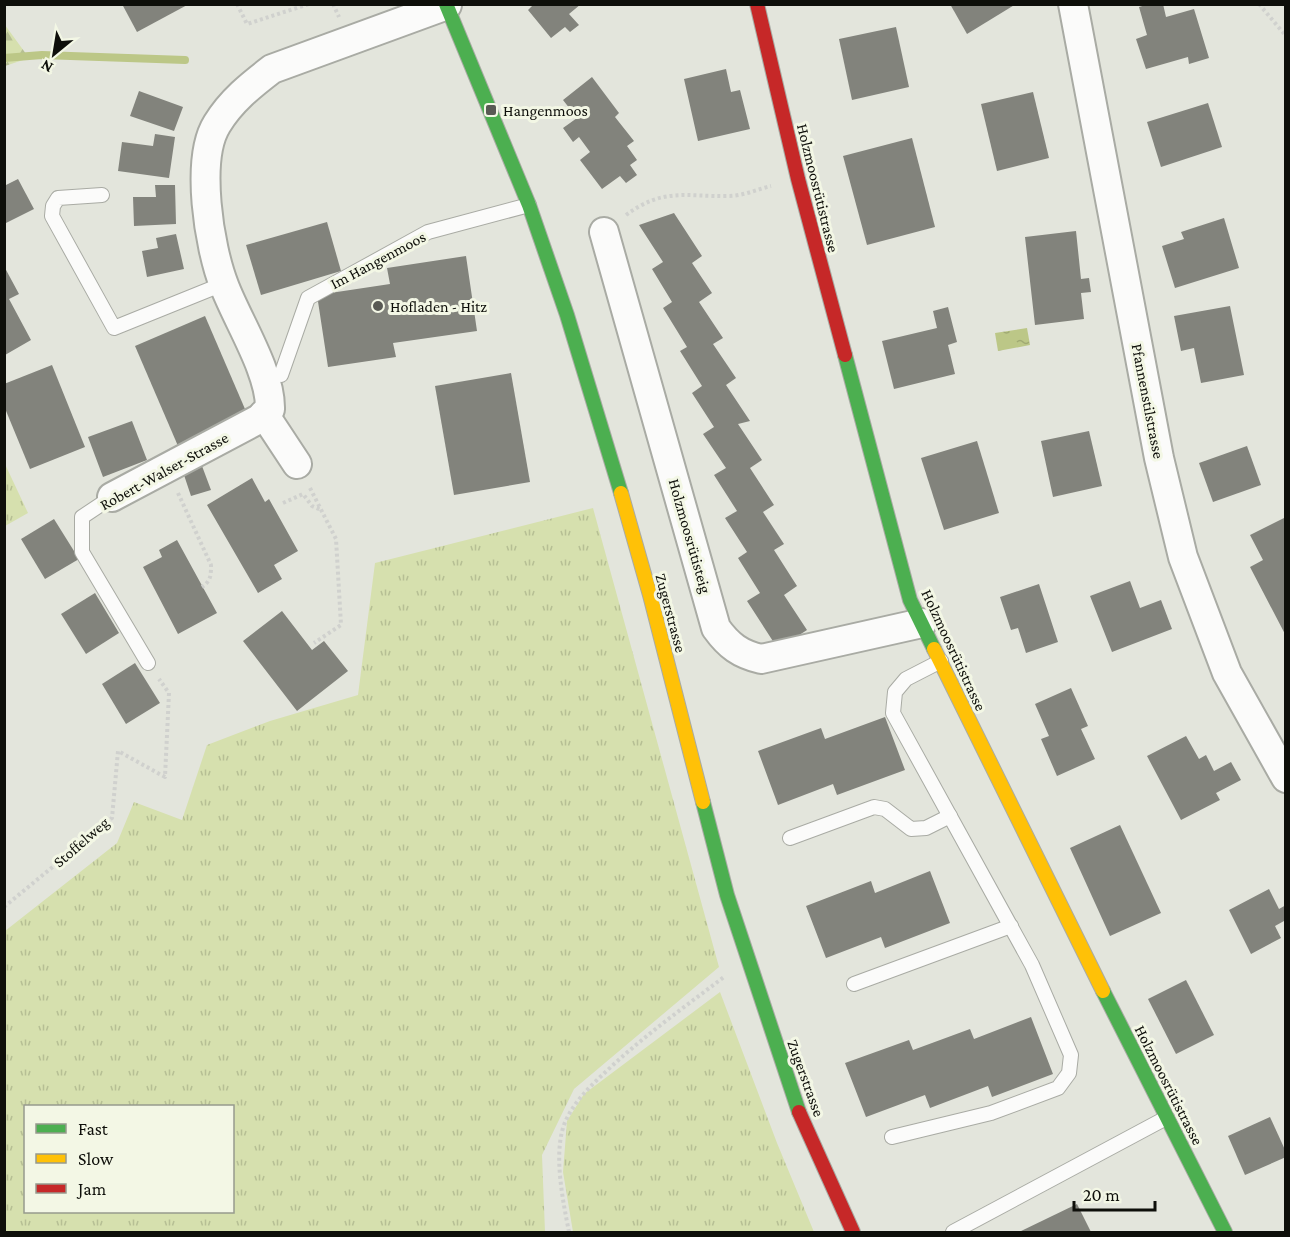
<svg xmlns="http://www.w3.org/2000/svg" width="1290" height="1237" viewBox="0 0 1290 1237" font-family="'Crimson Pro',serif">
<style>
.grass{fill:url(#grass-tufts);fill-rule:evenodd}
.forest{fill:url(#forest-firs)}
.water{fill:url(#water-ripples)}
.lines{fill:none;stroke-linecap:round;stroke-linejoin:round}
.stream{stroke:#bcc787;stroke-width:8}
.building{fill:#82837c}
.lane-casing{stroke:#a9aba4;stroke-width:16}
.street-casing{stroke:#a9aba4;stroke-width:32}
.fast-casing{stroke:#a9aba4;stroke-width:16}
.slow-casing{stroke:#a9aba4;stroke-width:16}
.jam-casing{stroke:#a9aba4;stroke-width:16}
.path{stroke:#d0d1ce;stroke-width:4;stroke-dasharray:3 3;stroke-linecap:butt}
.lane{stroke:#fbfbfa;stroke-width:14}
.street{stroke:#fbfbfa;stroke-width:28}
.fast{stroke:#4caf50;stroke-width:14}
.slow{stroke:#ffc107;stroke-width:14}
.jam{stroke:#c62828;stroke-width:14}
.poi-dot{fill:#595a54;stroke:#f3f7e5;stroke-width:2}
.labels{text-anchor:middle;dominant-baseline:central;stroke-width:6;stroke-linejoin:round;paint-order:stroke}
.poi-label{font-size:16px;fill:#0e0f0a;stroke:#f3f7e5;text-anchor:start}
.street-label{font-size:16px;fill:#0e0f0a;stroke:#f3f7e5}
</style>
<defs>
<pattern id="grass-tufts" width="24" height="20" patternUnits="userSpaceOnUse" patternTransform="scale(1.5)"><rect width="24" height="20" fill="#d6e0ae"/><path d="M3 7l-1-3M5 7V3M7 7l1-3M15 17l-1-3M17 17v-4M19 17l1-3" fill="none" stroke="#b6bf94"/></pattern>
<pattern id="forest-firs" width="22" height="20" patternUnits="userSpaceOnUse" patternTransform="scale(1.5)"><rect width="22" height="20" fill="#d6e0ae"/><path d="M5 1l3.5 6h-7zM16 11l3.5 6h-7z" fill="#b6bf94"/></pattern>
<pattern id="water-ripples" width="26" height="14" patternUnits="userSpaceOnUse" patternTransform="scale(1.5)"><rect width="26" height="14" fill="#bcc787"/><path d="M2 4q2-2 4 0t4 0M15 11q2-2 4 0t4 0" fill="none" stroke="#a0aa73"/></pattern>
</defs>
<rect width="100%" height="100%" fill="#e3e5dc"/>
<g class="grass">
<path d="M4,462L28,513L5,526H4Z"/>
<path d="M593,508L719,967L574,1089L542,1155L545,1232H5V931L117,843L134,802L182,820L207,745L270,721L358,695L375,563ZM26,1106H232V1212H26Z"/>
<path d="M720,992L777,1143L814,1232H573L563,1172L567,1121L584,1094Z"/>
</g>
<path class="forest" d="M4,25H5L29,58L5,66Z"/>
<path class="water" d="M1027,328L1030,345L998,351L995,333Z"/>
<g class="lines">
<path class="stream" d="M4,58L42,55L185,60"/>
</g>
<g class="building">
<path d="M122,4H189L137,32Z"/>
<path d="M534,4H581L569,14L579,25L570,32L565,27L551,38L528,10Z"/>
<path d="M950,4H1016L967,34Z"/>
<path d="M1149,4H1163L1166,17L1194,9L1209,58L1189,64L1188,57L1146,69L1136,39L1147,35L1139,7Z"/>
<path d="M896,27L909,87L852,100L839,39Z"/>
<path d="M726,69L731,92L740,90L750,129L698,141L684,79Z"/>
<path d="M592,77L619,113L615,117L634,141L627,146L637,160L630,165L637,175L626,183L620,176L602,189L580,160L590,152L579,137L573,142L563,128L577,118L563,100Z"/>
<path d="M139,91L183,107L174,131L130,116Z"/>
<path d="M1033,92L1049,158L997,171L981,104Z"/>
<path d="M1208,103L1222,147L1161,167L1147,122Z"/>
<path d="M155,134L175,137L169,178L118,171L122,142L153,146Z"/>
<path d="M912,138L935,227L867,245L843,156Z"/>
<path d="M18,179L34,209L4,224V186Z"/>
<path d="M155,185H175L176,224L134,226L133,197H156Z"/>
<path d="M674,213L702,256L692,263L712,293L699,302L723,338L713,344L736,378L726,385L750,421L738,424L762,460L750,468L774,505L763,512L784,544L774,550L797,586L784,595L807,630L778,649L747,601L760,593L738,558L747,552L725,518L737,511L714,475L726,468L703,434L714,427L692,393L702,386L680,351L687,347L663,308L672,302L652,269L663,262L639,225Z"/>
<path d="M1224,218L1239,268L1175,288L1162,246L1184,239L1181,232Z"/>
<path d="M327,222L341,271L261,295L246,245Z"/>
<path d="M1076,231L1081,279L1089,278L1091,292L1081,293L1084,319L1035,325L1025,237Z"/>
<path d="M176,234L184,269L147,277L142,251L158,248L156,238Z"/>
<path d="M466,256L477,331L393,343L396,357L328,367L317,295L390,284L387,268Z"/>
<path d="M5,268L19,294L9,299L31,340L5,355Z"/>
<path d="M1230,306L1244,375L1201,383L1194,348L1181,351L1174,316Z"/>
<path d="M948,307L957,342L948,345L955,374L894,389L882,341L937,328L933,311Z"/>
<path d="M205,316L248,416L178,446L135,346Z"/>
<path d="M52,365L85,447L30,469L4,406V384Z"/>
<path d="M511,373L530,482L454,495L435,386Z"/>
<path d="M132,421L147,460L103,477L88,437Z"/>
<path d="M1089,431L1102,486L1053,497L1041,441Z"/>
<path d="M977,441L999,513L944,530L921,458Z"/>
<path d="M1247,446L1261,485L1213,502L1199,463Z"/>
<path d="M202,466L211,490L191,496L183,472Z"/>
<path d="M252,478L265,502L269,499L298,551L274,565L282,579L258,593L207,505Z"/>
<path d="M1286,517V636L1250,567L1263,560L1250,535Z"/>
<path d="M54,519L79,559L45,579L21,539Z"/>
<path d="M177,540L217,613L178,634L143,567L162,557L159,550Z"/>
<path d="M1130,581L1140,608L1161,600L1172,629L1112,652L1090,596Z"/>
<path d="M1039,584L1058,642L1026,653L1018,628L1011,630L1000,597Z"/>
<path d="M95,593L119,633L86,654L61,614Z"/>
<path d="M282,611L312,650L324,641L348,671L297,711L243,641Z"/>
<path d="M135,663L160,703L126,724L102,684Z"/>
<path d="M1071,688L1088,726L1081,729L1095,759L1057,776L1041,739L1049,736L1035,704Z"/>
<path d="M885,717L905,770L837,795L833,784L778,805L758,751L821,728L825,739Z"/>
<path d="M1186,736L1199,759L1206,755L1214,771L1231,762L1241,780L1216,793L1220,800L1181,820L1147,756Z"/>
<path d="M1120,825L1161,913L1110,936L1070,848Z"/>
<path d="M930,871L950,923L885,948L881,937L826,958L806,906L871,881L875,893Z"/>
<path d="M1269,889L1279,909L1286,905V925L1284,921L1275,926L1281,938L1251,954L1229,910Z"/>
<path d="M1186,980L1214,1035L1176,1054L1148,999Z"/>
<path d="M1031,1017L1053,1074L992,1097L988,1086L930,1108L925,1095L866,1117L845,1063L909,1040L913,1050L970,1029L974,1039Z"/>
<path d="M1270,1117L1286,1152V1157L1245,1175L1228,1136Z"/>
<path d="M1077,1204L1091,1232H1019Z"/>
</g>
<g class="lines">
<defs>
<g id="lane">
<path d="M102,195L58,198L53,206L52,216L114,328L223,284"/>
<path d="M281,375L308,298L428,232L529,205"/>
<path d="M112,497L82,517V552L148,663"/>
<path d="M790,838L874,807L885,809L911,829L926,828L950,816"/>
<path d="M854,984L1011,926"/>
<path d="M892,1137L991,1113L1058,1088L1069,1073L1071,1055L1032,965L893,713L895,692L906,679L941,661"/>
<path d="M953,1232L1166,1118"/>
</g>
<g id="street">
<path d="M1073,4L1159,458L1183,557L1227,673L1286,778"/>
<path d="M604,232L716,628C729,646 740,654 761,659L922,623"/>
<path d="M264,414L297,464"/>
<path d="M112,497L259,419L270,409C271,372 237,320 224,285C209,247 195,159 217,124C231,101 251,85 272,69L447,5"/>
</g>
<g id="fast">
<path d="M446,4L529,205L567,315L621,493"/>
<path d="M845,355L910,600L934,649"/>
<path d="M703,802L727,895L799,1112"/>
<path d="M1103,991L1225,1232"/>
</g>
<g id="slow">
<path d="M621,493L650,595L703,802"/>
<path d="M934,649L1103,991"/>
</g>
<g id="jam">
<path d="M757,4L798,179L845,355"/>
<path d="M799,1112L853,1232"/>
</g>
</defs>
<use href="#lane" class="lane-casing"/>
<use href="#street" class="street-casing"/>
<use href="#fast" class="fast-casing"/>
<use href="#slow" class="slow-casing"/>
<use href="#jam" class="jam-casing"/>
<g class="path">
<path d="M237,4L247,24L309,4"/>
<path d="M333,4L339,17"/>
<path d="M1259,4L1286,36"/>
<path d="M1285,4L1286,6"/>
<path d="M626,215C664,187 686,197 729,196C743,196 758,189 771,186"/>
<path d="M310,488L336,539L341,625L314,643"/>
<path d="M178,493L211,565C211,575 211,581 202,587"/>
<path d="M283,503L303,494L312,506L321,510"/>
<path d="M4,907L112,818L118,751L165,777L169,693L159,679"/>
<path d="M569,1232C563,1201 552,1150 566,1120C577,1097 595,1082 613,1065C648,1033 687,1005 724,977"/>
</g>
<use href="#lane" class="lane"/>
<use href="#street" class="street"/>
<use href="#fast" class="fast"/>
<use href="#slow" class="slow"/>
<use href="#jam" class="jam"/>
</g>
<g class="poi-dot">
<rect x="485" y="104" width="12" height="12" rx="3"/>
<circle cx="378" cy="306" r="6"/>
</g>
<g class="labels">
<g class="poi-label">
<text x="503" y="110">Hangenmoos</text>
<text x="390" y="306">Hofladen - Hitz</text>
</g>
<g class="street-label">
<text transform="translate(818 188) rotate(76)">Holzmoosrütistrasse</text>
<text transform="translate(378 260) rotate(-28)">Im Hangenmoos</text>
<text transform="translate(1148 401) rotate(79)">Pfannenstilstrasse</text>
<text transform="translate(164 471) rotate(-29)">Robert-Walser-Strasse</text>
<text transform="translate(690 536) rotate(74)">Holzmoosrütisteig</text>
<text transform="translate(671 613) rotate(75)">Zugerstrasse</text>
<text transform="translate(954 650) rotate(65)">Holzmoosrütistrasse</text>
<text transform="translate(81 842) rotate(-41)">Stoffelweg</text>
<text transform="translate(806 1078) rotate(70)">Zugerstrasse</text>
<text transform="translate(1169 1085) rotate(63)">Holzmoosrütistrasse</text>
</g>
</g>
<rect width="1290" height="1237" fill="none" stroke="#0e0f0a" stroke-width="12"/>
<rect x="24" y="1105" width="210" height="108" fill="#f3f7e5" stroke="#979a8d" stroke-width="1.5"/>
<rect x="36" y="1124" width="30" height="9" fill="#4caf50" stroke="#979a8d" stroke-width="1.5"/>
<text x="78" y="1135" font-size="18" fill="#0e0f0a">Fast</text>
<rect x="36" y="1154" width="30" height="9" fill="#ffc107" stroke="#979a8d" stroke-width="1.5"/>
<text x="78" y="1165" font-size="18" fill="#0e0f0a">Slow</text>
<rect x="36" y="1184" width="30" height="9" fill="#c62828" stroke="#979a8d" stroke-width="1.5"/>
<text x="78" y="1195" font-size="18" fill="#0e0f0a">Jam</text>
<g transform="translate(54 54) rotate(210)" stroke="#f3f7e5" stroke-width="4.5" paint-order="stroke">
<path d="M0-4.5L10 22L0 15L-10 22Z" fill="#0e0f0a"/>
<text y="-9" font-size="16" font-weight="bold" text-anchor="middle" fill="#0e0f0a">N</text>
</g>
<path d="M1074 1201v9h81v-9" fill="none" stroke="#0e0f0a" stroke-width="3"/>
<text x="1083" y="1201" font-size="18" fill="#0e0f0a" stroke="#f3f7e5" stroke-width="4.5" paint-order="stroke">20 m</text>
</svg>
